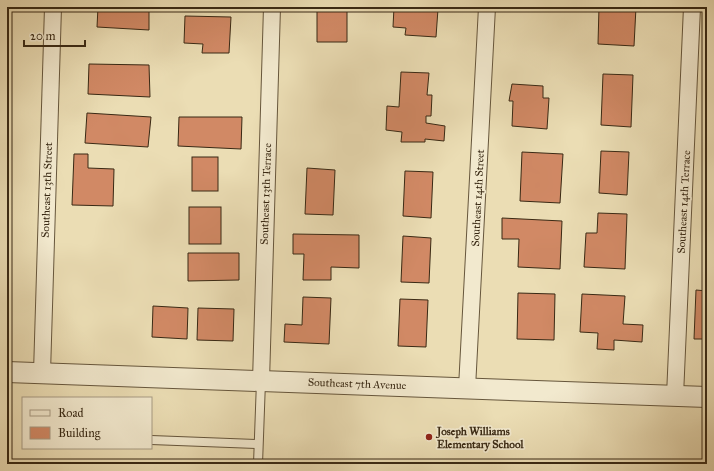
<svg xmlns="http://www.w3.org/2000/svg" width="714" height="471" viewBox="0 0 714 471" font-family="'IM FELL Great Primer',serif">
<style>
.building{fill:#d18965;stroke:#392914}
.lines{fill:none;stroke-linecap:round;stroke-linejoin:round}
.service-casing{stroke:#66563c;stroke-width:10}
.minor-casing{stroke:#66563c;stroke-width:18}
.tertiary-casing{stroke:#66563c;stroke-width:22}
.service{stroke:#f2e9ce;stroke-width:8}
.minor{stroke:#f2e9ce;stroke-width:16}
.tertiary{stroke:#f2e9ce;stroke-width:20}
.poi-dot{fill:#8f2418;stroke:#f2e9ce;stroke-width:1.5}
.labels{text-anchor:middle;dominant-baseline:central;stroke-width:3.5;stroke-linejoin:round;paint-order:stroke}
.street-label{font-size:11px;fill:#392914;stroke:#f2e9ce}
.poi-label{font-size:11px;font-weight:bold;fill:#392914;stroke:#f2e9ce;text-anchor:start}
</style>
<rect width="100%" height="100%" fill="#ebddb4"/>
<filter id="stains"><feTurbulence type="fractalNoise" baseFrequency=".005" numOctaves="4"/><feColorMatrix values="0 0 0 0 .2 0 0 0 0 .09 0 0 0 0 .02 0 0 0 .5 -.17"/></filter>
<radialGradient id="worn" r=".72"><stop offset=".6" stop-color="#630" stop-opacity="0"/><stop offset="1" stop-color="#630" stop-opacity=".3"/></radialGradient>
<g class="building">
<path d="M98,7H149V30L97,27Z"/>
<path d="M295,7H347V42H317V10H295Z"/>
<path d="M394,7H432V9H438L436,37L405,35L406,28L393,27Z"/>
<path d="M599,7H636L634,46L598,44Z"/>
<path d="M185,16L231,17L229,53H202L203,44L184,43Z"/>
<path d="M89,64L149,65L150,97L88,94Z"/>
<path d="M401,72L429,73L427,95H432L431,116H426V123L445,126L444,141L425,139V142H401L402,132L386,130L387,106L399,107Z"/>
<path d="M603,74L633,75L631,127L601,125Z"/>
<path d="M512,84L543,86V98H549L547,129L512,126L513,101H509Z"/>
<path d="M87,113L151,117L148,147L85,143Z"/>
<path d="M179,117H242L241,149L178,146Z"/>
<path d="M601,151L629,152L627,195L599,193Z"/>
<path d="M522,152L563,154L560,203L520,201Z"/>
<path d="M74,154H88V168L114,169L113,206L72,205Z"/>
<rect x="192" y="157" width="26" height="34"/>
<path d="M307,168L335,170L333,215L305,214Z"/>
<path d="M405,171L433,172L431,218L403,216Z"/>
<rect x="189" y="207" width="32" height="37"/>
<path d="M598,213L627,214L625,269L584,267L586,233H597Z"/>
<path d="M502,218L562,221L560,269L518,267L519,239H502Z"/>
<path d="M293,234L359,235V268L331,267V280H303L304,254H293Z"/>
<path d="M403,236L431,238L429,283L401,282Z"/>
<path d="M188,253H239V280L188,281Z"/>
<path d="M696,290L707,291V339H694Z"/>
<path d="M518,293L555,294L554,340L517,339Z"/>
<path d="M582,294L625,296L623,324L643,325L642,342L614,340V350L597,349L598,333L580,332Z"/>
<path d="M303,297L331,298L329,344L284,342L285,324L302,325Z"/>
<path d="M400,299L428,300L426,347L398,346Z"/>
<path d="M153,306L188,308L187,339L152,337Z"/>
<path d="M198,308L234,309L233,341L197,340Z"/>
<path d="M7,424H11L9,463H7Z"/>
</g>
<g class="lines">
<defs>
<g id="service">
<path d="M151,440L258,444"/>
<path d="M258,464L261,381"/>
</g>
<g id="minor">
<path d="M42,373L53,7"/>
<path d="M261,381L272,7"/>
<path d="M467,388L487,7"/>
<path d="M675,396L692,7"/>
</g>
<path id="tertiary" d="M7,372L707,397"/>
</defs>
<use href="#service" class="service-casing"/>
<use href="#minor" class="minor-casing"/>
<use href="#tertiary" class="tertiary-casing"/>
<use href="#service" class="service"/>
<use href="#minor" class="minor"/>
<use href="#tertiary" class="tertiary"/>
</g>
<circle class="poi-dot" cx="429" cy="437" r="4"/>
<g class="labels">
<g class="street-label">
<text transform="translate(47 190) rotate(-88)">Southeast 13th Street</text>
<text transform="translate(266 194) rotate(-88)">Southeast 13th Terrace</text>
<text transform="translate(478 198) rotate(-87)">Southeast 14th Street</text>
<text transform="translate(684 202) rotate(-87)">Southeast 14th Terrace</text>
<text transform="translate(357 384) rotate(2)">Southeast 7th Avenue</text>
</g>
<g class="poi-label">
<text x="437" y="431">Joseph Williams<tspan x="437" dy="13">Elementary School</tspan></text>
</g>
</g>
<rect width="714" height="471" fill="none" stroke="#ebddb4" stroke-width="24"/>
<rect x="8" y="8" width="698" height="455" fill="none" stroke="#392914" stroke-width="2"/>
<rect x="12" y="12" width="690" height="447" fill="none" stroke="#392914"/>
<rect x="22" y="397" width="130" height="52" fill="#f2e9ce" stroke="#a89c84"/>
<rect x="30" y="410" width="20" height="6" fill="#f2e9ce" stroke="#a89c84"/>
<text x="58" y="417" font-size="12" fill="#392914">Road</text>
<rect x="30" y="427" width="20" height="12" fill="#d18965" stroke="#a89c84"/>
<text x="58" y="437" font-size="12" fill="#392914">Building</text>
<path d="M24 40v6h61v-6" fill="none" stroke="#392914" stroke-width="2"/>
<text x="30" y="40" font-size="12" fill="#392914" stroke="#f2e9ce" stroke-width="3" paint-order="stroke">20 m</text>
<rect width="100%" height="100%" filter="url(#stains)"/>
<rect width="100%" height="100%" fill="url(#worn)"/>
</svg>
